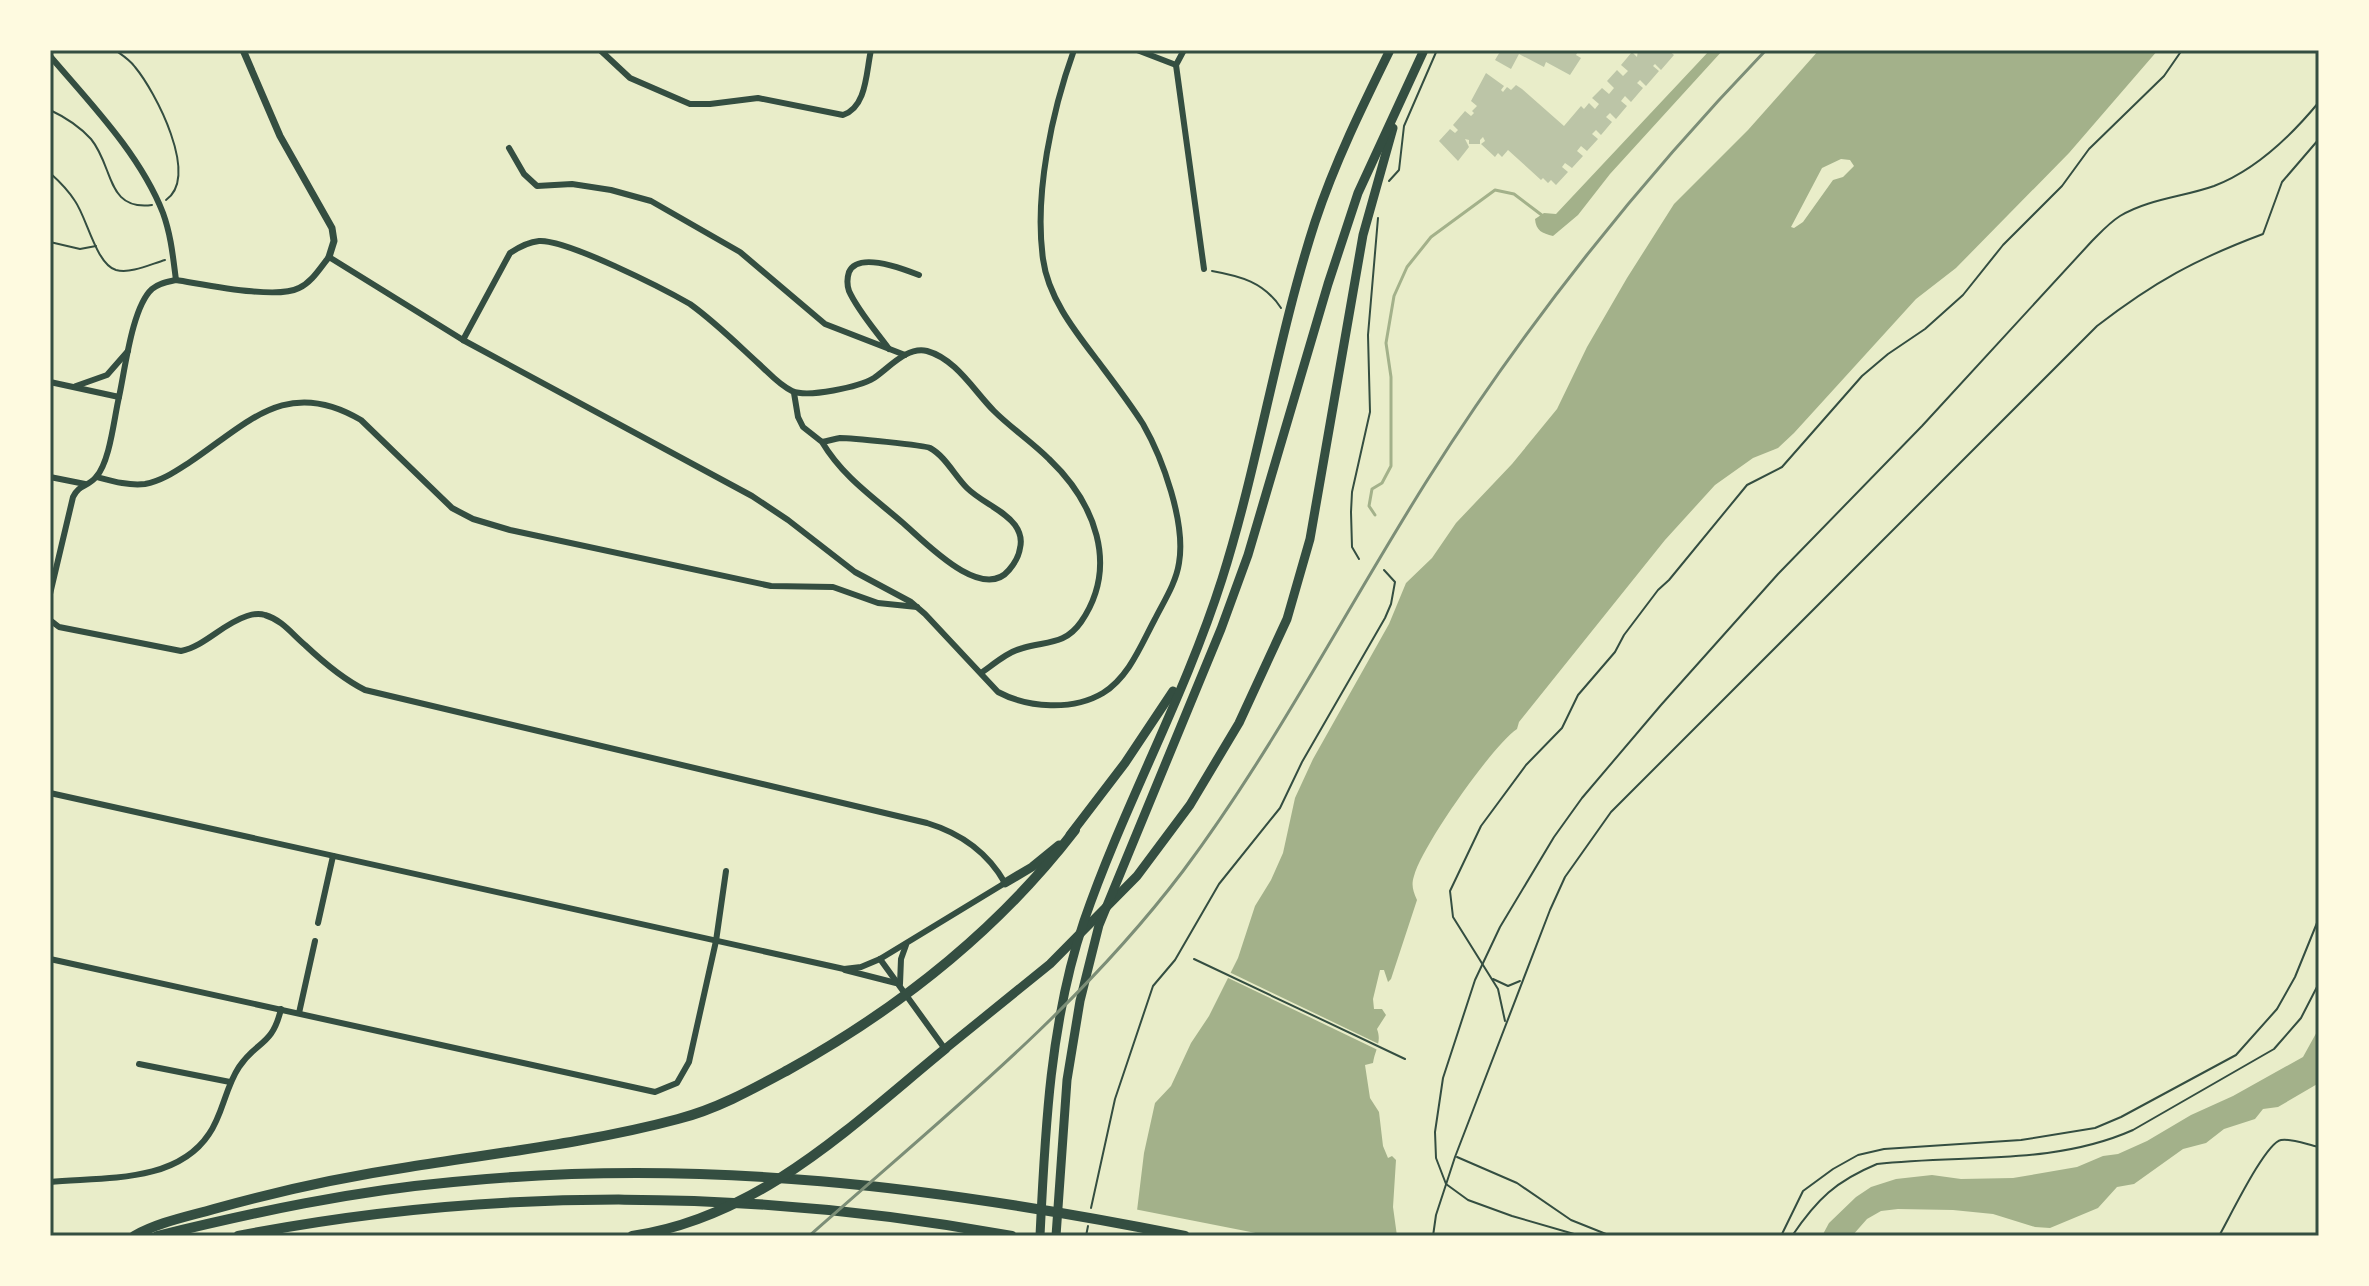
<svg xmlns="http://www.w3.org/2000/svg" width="2369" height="1286" viewBox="0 0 2369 1286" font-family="'Exo 2',sans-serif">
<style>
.water{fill:#a3b18a;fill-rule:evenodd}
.pier{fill:#e9edc9}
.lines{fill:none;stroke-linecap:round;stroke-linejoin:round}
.stream{stroke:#a3b18a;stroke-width:3}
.building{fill:#bcc5a7}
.path{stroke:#344e41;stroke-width:2}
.minor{stroke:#344e41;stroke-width:6}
.tertiary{stroke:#344e41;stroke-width:7}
.primary{stroke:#344e41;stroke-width:9}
.motorway{stroke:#344e41;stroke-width:10}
.rail{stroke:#7c8e77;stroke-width:3}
.neatline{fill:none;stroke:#344e41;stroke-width:3}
</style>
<rect width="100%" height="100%" fill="#e9edc9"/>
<g class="water">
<path d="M1710,50H1723L1610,174L1578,215L1553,236C1542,233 1536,231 1535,219L1544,213L1556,214Z"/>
<path d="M1819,50H2158L2069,153L1956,268L1916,299L1794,433L1778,448L1753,458L1715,485L1665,540L1519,722L1517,729C1492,746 1422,846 1414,876C1411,885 1413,891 1417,900L1391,979L1388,982L1384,970H1380L1373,999L1374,1009H1382L1386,1015L1377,1029C1382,1042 1375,1050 1373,1063L1365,1065L1370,1098L1379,1112L1383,1146L1388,1158L1392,1156L1396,1160L1393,1207L1397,1236H1130L1136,1219L1144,1153L1155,1103L1171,1086L1191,1043L1209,1016L1238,958L1255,906L1271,880L1283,853L1295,798L1313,759L1389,624L1406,583L1432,558L1456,523L1512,464L1557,409L1587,347L1627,278L1674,204L1748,130ZM1841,159L1850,160L1854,166L1843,177L1833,180L1803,222L1794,228L1791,227L1822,168Z"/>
<path d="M2319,1028V1083L2278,1107L2263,1109L2255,1119L2224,1129L2206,1143L2183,1149L2134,1184L2117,1187L2098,1208L2050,1228L2035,1227L1993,1214L1953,1210L1898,1209L1881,1211L1867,1219L1852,1236H1822L1829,1223L1856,1197L1871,1187L1896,1179L1932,1175L1961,1179L2013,1178L2077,1167L2103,1156L2118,1154L2147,1141L2191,1115L2233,1096L2303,1057Z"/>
</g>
<g class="pier">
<path d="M1227,971L1383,1046L1382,1052L1224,976Z"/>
<path d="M1134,1209L1271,1236H1126Z"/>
</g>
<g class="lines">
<path class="stream" d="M1375,515L1369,506L1372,489L1382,483L1391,466V377L1386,343L1394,296L1407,267L1431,237L1495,190L1514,194L1543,216"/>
</g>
<g class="building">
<path d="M1501,50H1579L1576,55L1581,58L1570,75L1546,62L1544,67L1519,54L1511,69L1495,60Z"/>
<path d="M1638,50H1668L1674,55L1661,70L1655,64L1653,66L1659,71L1646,86L1640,80L1637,83L1643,88L1631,102L1625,96L1621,101L1627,106L1616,119L1610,113L1606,117L1612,122L1601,135L1596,130L1592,134L1598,139L1587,151L1581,146L1577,151L1583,156L1572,168L1565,163L1562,167L1568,172L1556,185L1551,180L1548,183L1543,178L1541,180L1508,150L1502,157L1498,153L1495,157L1481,144L1485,141L1483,137L1480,140V144H1469V140L1465,139L1469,147L1458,161L1439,141L1450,129L1455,133L1458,130L1453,125L1465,111L1471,116L1474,113L1472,111L1477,106L1471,101L1486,73L1504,86L1501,90L1503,92L1507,87L1511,90L1516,85L1522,89L1564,126L1581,106L1584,109L1589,103L1595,109L1599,104L1592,98L1602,88L1609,94L1614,88L1607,81L1617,70L1623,76L1628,71L1621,65L1632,52L1637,57Z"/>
</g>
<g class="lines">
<g class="path">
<path d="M115,50C122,55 130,60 135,67C155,91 200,176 166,200"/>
<path d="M50,110C65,117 80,127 91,139C114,167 106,211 152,205"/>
<path d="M50,173C59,181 68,190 75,201C87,218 96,264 116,270C131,274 151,264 165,260"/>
<path d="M1389,181L1399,170L1404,126L1437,50"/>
<path d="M50,242L80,249L96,246"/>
<path d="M1212,271C1240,276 1264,282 1281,308"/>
<path d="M1359,559L1352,547L1351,512L1352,492L1370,412L1368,335L1378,218"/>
<path d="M1194,959L1405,1059"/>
<path d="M1493,979L1508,986L1520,981"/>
<path d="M1505,1021L1498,989L1453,917L1450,891L1481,826L1526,765L1562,728L1578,695L1615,652L1624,635L1658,590L1669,580L1747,485L1782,467L1862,376L1888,354L1925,329L1963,295L2003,245L2062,186L2089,149L2164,76L2182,50"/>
<path d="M1457,1157L1517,1183L1571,1220L1611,1236"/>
<path d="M1091,1208L1115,1099L1153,986L1175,960L1219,884L1280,808L1302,762L1385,618L1391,604L1395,582L1384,570"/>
<path d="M1086,1236L1088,1226"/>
<path d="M1433,1236L1436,1215L1455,1157L1550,910L1565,877L1611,812L2097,326C2154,282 2196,259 2263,234L2282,182L2319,139"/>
<path d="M1581,1236L1512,1216L1468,1200L1446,1184L1436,1158L1435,1132L1443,1078L1475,980L1500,927L1554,837L1582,798L1661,705L1778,574L1922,426L2092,241C2101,232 2109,223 2120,216C2148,199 2183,197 2214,186C2256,170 2291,136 2319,102"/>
<path d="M1781,1236L1803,1191L1833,1169L1858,1155L1884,1149L2021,1140L2095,1128L2121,1117L2236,1055L2277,1009L2295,977L2319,918"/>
<path d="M1792,1236C1817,1199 1836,1181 1877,1164C1963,1154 2052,1166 2133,1130L2274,1049L2301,1018L2319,983"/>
<path d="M2219,1236C2229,1219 2265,1143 2281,1140C2292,1138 2308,1145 2319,1147"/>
</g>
<g class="minor">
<path d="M600,50L630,78L690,104H710L758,98L843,115C867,107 866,72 871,50"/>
<path d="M1137,50L1176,65"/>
<path d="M1184,50L1176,65L1204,269"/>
<path d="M50,56C90,103 140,154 163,213C171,235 173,257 176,280"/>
<path d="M509,148L524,174L537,186L572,184L611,190L651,201L740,252L825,324L905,355"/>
<path d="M463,340L510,253C519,247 528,242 539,241C566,239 664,289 690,304C715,322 736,343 759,364C769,373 779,385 792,391C808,398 859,387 874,378C889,368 907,346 927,351C956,359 974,391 994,411C1011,428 1032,442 1049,459C1094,502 1120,565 1081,622C1065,645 1047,641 1023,648C1007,652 994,664 981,673"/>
<path d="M889,349C876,331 858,311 849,291C847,285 847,278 849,272C858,251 904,269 919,275"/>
<path d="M50,382L119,397C125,370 132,307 152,289C159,283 167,282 176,280C203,284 276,300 299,288C312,282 320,268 329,257L463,340L752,496L788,520L855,572L911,602L925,614L998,692C1028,708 1073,711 1103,693C1129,677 1141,645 1155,619C1164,601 1176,583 1179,563C1186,523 1163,459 1143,424C1129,402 1112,380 1097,360C1074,330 1048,297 1043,259C1034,194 1052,111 1074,50"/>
<path d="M76,386L107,375L128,351"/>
<path d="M794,393L798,417L803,427L822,442C828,441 834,439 840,438C850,438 924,445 930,448C945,456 955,476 967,488C981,502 1004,510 1015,525C1020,532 1022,540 1020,548C1019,556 1014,564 1009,570C982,603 924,541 903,523C873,497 843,477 822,442"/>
<path d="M50,477L85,484"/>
<path d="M97,477C112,481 129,486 145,484C162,481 176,471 190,462C248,423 287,376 361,420L452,508L473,519L510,530L771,586L833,587L878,603L917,607"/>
<path d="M50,594L73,497C79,484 88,487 96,477C110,462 114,418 119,397"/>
<path d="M50,620L59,627L181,651C205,646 222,624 247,616C253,614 259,613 265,615C282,620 292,634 305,645C323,662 343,679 365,690L927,823C960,833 988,853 1005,883L880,959L861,967L844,969L50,793"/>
<path d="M318,923L333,856"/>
<path d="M50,959L655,1092L677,1083L689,1062L716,941L726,871"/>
<path d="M880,959L945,1049"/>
<path d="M845,970L896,983"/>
<path d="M900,984L901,959L906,945"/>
<path d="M299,1013L315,941"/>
<path d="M139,1064L230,1082"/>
<path d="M50,1182C102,1177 176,1184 209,1134C223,1114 225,1088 239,1067C257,1040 272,1047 281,1009"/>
</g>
<path class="tertiary" d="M243,50L280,136L332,228L334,241L329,257"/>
<g class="primary">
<path d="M1070,835L1125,763L1173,691"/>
<path d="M1005,883L1032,867L1059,845"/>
<path d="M945,1049L1050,964L1137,876L1190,805L1239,723L1287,619L1310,539L1363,235L1393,128"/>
<path d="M1040,1236C1045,1131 1050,1021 1084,921C1124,805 1185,696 1222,579C1259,462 1277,339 1315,222C1335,162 1362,107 1390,50"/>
<path d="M1056,1236L1067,1080L1080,1001L1099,925L1221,629L1248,555L1328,284L1358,193L1424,50"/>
</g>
<g class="motorway">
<path d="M134,1236C159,1222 186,1217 214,1209C278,1191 343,1177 409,1167C496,1153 593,1142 678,1119C717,1109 753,1089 788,1070C898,1009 998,930 1075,830"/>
<path d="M157,1236C255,1212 353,1191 453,1182C703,1157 940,1187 1185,1236"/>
<path d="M238,1236C493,1186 756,1189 1012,1236"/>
<path d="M632,1236C758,1218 851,1126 945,1049"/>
</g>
<path class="rail" d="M809,1236C940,1120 1077,1011 1183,871C1275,748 1346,609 1428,479C1526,324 1639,182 1766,50"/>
</g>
<rect width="2369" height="1286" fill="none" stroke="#fefae0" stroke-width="104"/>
<rect x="52" y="52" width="2265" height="1182" class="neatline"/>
</svg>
